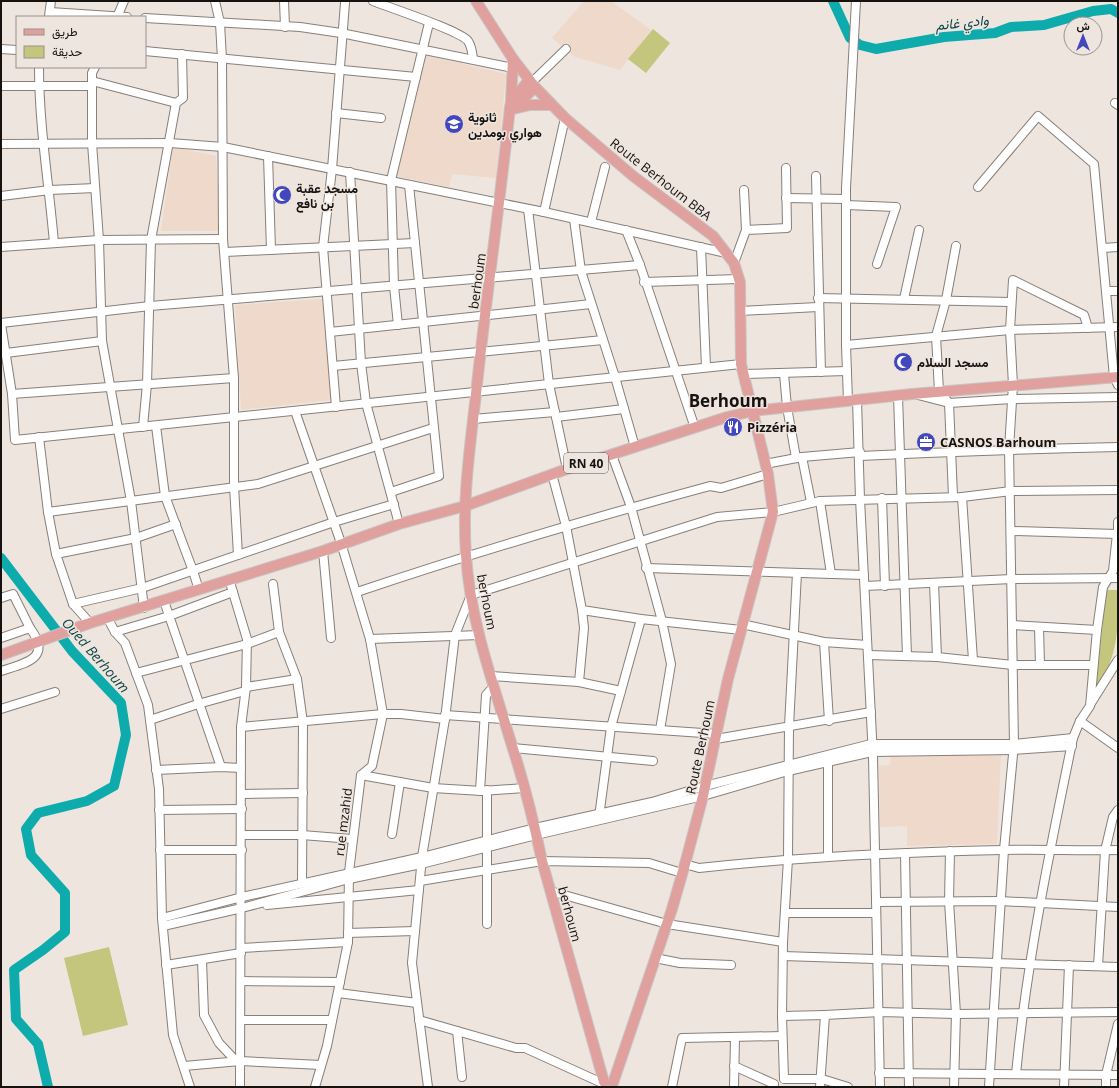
<svg xmlns="http://www.w3.org/2000/svg" width="1119" height="1088" viewBox="0 0 1119 1088" font-family="'Open Sans',Vazirmatn,sans-serif">
<style>
.education{fill:#eed9cb}
.green{fill:#c3c67c}
.lines{fill:none;stroke-linecap:round;stroke-linejoin:round}
.river{stroke:#0eabad;stroke-width:10}
.minor-casing{stroke:#877f79;stroke-width:10}
.major-casing{stroke:#c7c6c5;stroke-width:12}
.minor{stroke:#fff;stroke-width:8}
.major{stroke:#e0a19e;stroke-width:10}
.labels{text-anchor:middle;dominant-baseline:central;stroke-width:3;stroke-linejoin:round;paint-order:stroke}
.shield{fill:#efe5df;stroke:#56514d;stroke-width:1}
.shield-label{font-size:12px;font-weight:bold;fill:#15120f}
.poi-label{font-size:13px;font-weight:bold;fill:#15120f;stroke:#efe5df;text-anchor:start}
.street-label{font-size:13px;fill:#15120f;stroke:#efe5df}
.water-label{font-size:14px;font-style:italic;fill:#0c4748;stroke:#efe5df}
.district-label{font-size:17px;font-weight:bold;fill:#15120f;stroke:#efe5df}
</style>
<rect width="100%" height="100%" fill="#efe5df"/>
<g class="education">
<path d="M584,1H611L651,30L620,70L575,57L552,38Z"/>
<path d="M425,55L506,74L496,178L452,174L449,187L395,176Z"/>
<path d="M173,147L216,156L220,231H161Z"/>
<path d="M322,299L331,400L241,410L235,305Z"/>
<path d="M1001,755L997,844L907,846V826L880,827L879,766L890,765L891,757Z"/>
</g>
<g class="green">
<path d="M653,29L670,43L646,73L628,59Z"/>
<path d="M1106,590H1118C1118,631 1119,654 1096,690Z"/>
<path d="M109,947L128,1025L83,1036L64,958Z"/>
</g>
<g class="lines">
<g class="river">
<path d="M833,1L850,38L860,45L876,49L944,37L995,33L1011,27L1044,25L1093,11L1111,9L1118,13"/>
<path d="M1,558L72,651L121,703L126,735L114,786L87,801L38,813L26,829L31,855L65,893V932L43,950L14,970L16,1019L38,1044L48,1087"/>
</g>
<defs>
<g id="minor">
<path d="M215,1L220,23L222,59L223,239L234,378V486L238,555"/>
<path d="M284,1L285,27"/>
<path d="M373,1C390,8 459,30 468,41C472,47 472,52 473,59"/>
<path d="M50,12L127,17"/>
<path d="M49,16L51,1"/>
<path d="M117,17L124,1"/>
<path d="M145,18L300,27L341,33L518,69"/>
<path d="M1,49L17,50"/>
<path d="M145,51L416,77"/>
<path d="M39,67C39,126 49,184 54,243"/>
<path d="M95,67L92,73V143L99,240L102,341L131,501L144,608"/>
<path d="M92,81L176,103"/>
<path d="M531,83L566,49"/>
<path d="M1,86H92"/>
<path d="M1115,103L1118,105"/>
<path d="M336,113L381,118"/>
<path d="M1,144L170,143L223,147L544,212L726,253"/>
<path d="M268,156L271,250"/>
<path d="M350,172L361,363L366,403L399,524"/>
<path d="M816,176L821,372"/>
<path d="M978,187L1038,116L1094,164L1114,377L1118,385"/>
<path d="M744,190L746,230"/>
<path d="M1,196L50,190L95,188"/>
<path d="M786,198L846,199"/>
<path d="M846,205L896,207L877,264"/>
<path d="M528,209L549,384L567,469"/>
<path d="M544,212L565,118"/>
<path d="M574,219L581,271L615,377L635,447"/>
<path d="M591,222L605,167"/>
<path d="M626,230L640,265L695,428"/>
<path d="M1,247L99,240L223,239"/>
<path d="M701,247L706,367"/>
<path d="M1102,248L1118,247"/>
<path d="M225,252L415,243"/>
<path d="M734,263L746,230L787,228L786,168"/>
<path d="M644,282L739,279"/>
<path d="M1106,291H1118"/>
<path d="M818,298L1011,302"/>
<path d="M904,299L919,230"/>
<path d="M740,311L818,307"/>
<path d="M1,323L150,306L640,265"/>
<path d="M1,324L12,394L15,440L741,364"/>
<path d="M398,325L394,286L391,180L429,23"/>
<path d="M330,332L591,304"/>
<path d="M846,345L1010,330L1118,327"/>
<path d="M6,353L102,341"/>
<path d="M333,366L603,340"/>
<path d="M744,374L847,371"/>
<path d="M784,374L787,407L796,458"/>
<path d="M12,394L234,378"/>
<path d="M918,395L949,403L1012,399L1118,397"/>
<path d="M898,396L907,656"/>
<path d="M857,400L860,499L873,757L880,1087"/>
<path d="M848,401L846,345V188L856,1"/>
<path d="M336,407L323,247L332,169L345,3"/>
<path d="M295,411L341,543L370,639L383,714L372,766L361,775L349,872L348,942L327,1046L315,1087"/>
<path d="M556,417L624,409"/>
<path d="M473,419L555,412"/>
<path d="M156,426L165,496L193,571L199,590"/>
<path d="M143,427L147,384L151,240L176,103L183,98L182,54"/>
<path d="M39,437L48,512L56,554L73,604L90,623"/>
<path d="M612,455L631,507L662,621L671,664L660,730"/>
<path d="M860,456C946,452 1032,449 1118,447"/>
<path d="M802,457L811,502"/>
<path d="M765,464L802,457L860,452"/>
<path d="M552,474L566,526L582,610L641,619L741,630"/>
<path d="M391,492L439,476L409,185"/>
<path d="M953,496L949,403L939,391L936,336L946,300L956,246"/>
<path d="M962,497L973,660"/>
<path d="M882,498L885,586"/>
<path d="M820,501L831,574"/>
<path d="M48,512L258,484L433,428"/>
<path d="M1118,522V537"/>
<path d="M1012,531L1117,534L1113,571L1103,587L1097,630L1090,706L1080,721L1073,738C1050,849 1027,960 1016,1074"/>
<path d="M323,551L331,638"/>
<path d="M56,554L136,538L176,524"/>
<path d="M646,568L864,575"/>
<path d="M797,573L789,726L788,859L783,942L782,1016L784,1079H822L848,1087"/>
<path d="M229,579L247,639L246,687L241,727L240,1087"/>
<path d="M934,583L937,657"/>
<path d="M273,584L279,632L297,679L303,723L302,883"/>
<path d="M865,586L1012,579L1118,578"/>
<path d="M357,592C473,553 591,518 710,486L721,488L768,474"/>
<path d="M1,598L13,594L30,628"/>
<path d="M164,601L221,767"/>
<path d="M73,604L142,588L334,522L394,504"/>
<path d="M108,619L115,632L125,643L148,705L159,789L162,918L173,1035L190,1087"/>
<path d="M742,624L824,642L867,645"/>
<path d="M1013,625L1097,630"/>
<path d="M1039,627L1040,665"/>
<path d="M115,632L169,616L233,592"/>
<path d="M1,638L30,628C53,659 25,663 1,671"/>
<path d="M370,639L480,635"/>
<path d="M824,642L829,721"/>
<path d="M868,655L937,657L1013,665H1093"/>
<path d="M136,673L247,644L279,632"/>
<path d="M491,676L579,682L621,691"/>
<path d="M579,682L584,628L582,610"/>
<path d="M246,687L297,679"/>
<path d="M1091,703L1118,660"/>
<path d="M1,709L55,692"/>
<path d="M445,715L717,734"/>
<path d="M150,720L198,704L245,691"/>
<path d="M1080,721L1118,748"/>
<path d="M241,727L383,714H401L445,719"/>
<path d="M716,739L871,712"/>
<path d="M513,748L653,761"/>
<path d="M156,770L221,767L241,768"/>
<path d="M361,775L433,788L482,791L524,788"/>
<path d="M480,791L486,695L494,686"/>
<path d="M242,794L303,793"/>
<path d="M159,810L242,809"/>
<path d="M599,817L611,727L641,619"/>
<path d="M392,834L400,782"/>
<path d="M242,835H302L352,839"/>
<path d="M160,850H242"/>
<path d="M950,851L949,901L956,1014L954,1087"/>
<path d="M905,853L909,1087"/>
<path d="M828,856V762"/>
<path d="M685,864L699,868C800,857 901,852 1002,850C1041,849 1079,851 1118,850"/>
<path d="M420,881L542,861L649,863L682,873"/>
<path d="M550,891L667,924L783,942"/>
<path d="M876,902L1000,901L1118,907"/>
<path d="M267,905L419,890"/>
<path d="M785,913H876"/>
<path d="M162,918L242,897L422,857L535,828L652,802L705,786L871,744H1014L1073,738"/>
<path d="M487,924V790"/>
<path d="M163,926L242,908L349,879L421,864L536,835L703,796L788,771L872,752L1014,750L1072,746"/>
<path d="M348,933L415,931"/>
<path d="M241,948L348,942"/>
<path d="M783,956L1118,967"/>
<path d="M655,958L680,963L731,965"/>
<path d="M202,960L204,1015L219,1043L236,1061"/>
<path d="M166,965L241,953"/>
<path d="M1098,966L1105,851L1113,817L1118,810"/>
<path d="M241,981L340,982"/>
<path d="M338,993L417,1003"/>
<path d="M782,1016L825,1015"/>
<path d="M241,1020H332"/>
<path d="M419,1020L516,1048H525L602,1083"/>
<path d="M457,1031L462,1077"/>
<path d="M184,1066L240,1061L321,1065"/>
<path d="M734,1066L774,1084"/>
<path d="M879,1073L1118,1075"/>
<path d="M428,1087L412,963L422,857L445,719L455,635L471,595L717,517L773,512L820,501L962,497L1011,491L1118,490"/>
<path d="M672,1087L682,1038L782,1036"/>
<path d="M734,1087L735,1037"/>
<path d="M820,1087L825,1015L880,1012L956,1014L1118,1012"/>
<path d="M989,1087L1004,850L1014,744L1009,449L1013,385L1010,330L1013,280L1084,315L1088,328"/>
<path d="M1064,1087L1069,965"/>
<path d="M1106,1087V1075L1118,1024"/>
</g>
<g id="major">
<path d="M476,1L513,59L535,87L565,118L633,176L713,236L734,263L740,282L741,364L768,474L773,512L728,679L703,796L685,864L672,909L613,1083"/>
<path d="M529,80L511,102L510,107C500,203 486,298 476,394C470,447 462,501 466,555C470,621 494,686 513,749C525,786 534,823 542,861L604,1082"/>
<path d="M511,102L513,59"/>
<path d="M515,107L535,87"/>
<path d="M513,109L530,105H552"/>
<path d="M1,655L90,623L323,551L399,524L465,506L567,469L727,417L753,411L912,394L1118,377"/>
</g>
</defs>
<use href="#minor" class="minor-casing"/>
<use href="#major" class="major-casing"/>
<use href="#minor" class="minor"/>
<use href="#major" class="major"/>
</g>
<defs>
<symbol id="school-disc" viewBox="-11 -11 22 22"><circle r="9.5" fill="#4248bc" stroke="#efe5df"/><path d="M0-5L7-2L0 1L-7-2ZM-4 1L0 2.5L4 1V4Q0 6-4 4Z" fill="#fff"/></symbol>
<symbol id="mosque-disc" viewBox="-11 -11 22 22"><circle r="9.5" fill="#4248bc" stroke="#efe5df"/><path d="M3.5-4.9A6 6 0 1 0 3.5 4.9A5 5 0 1 1 3.5-4.9Z" fill="#fff"/></symbol>
<symbol id="restaurant-disc" viewBox="-11 -11 22 22"><circle r="9.5" fill="#4248bc" stroke="#efe5df"/><path d="M-5-6h1v4h1v-4h1v4h1v-4h1v5L-1.5 .5V6h-2V.5L-5-1ZM5-6V6H3V1.5H1.5Q1.5-4 5-6Z" fill="#fff"/></symbol>
<symbol id="office-disc" viewBox="-11 -11 22 22"><circle r="9.5" fill="#4248bc" stroke="#efe5df"/><path d="M-6-3h4V-5.5h4V-3h4V5H-6ZM-1-4.5V-3h2v-1.5ZM-6 0V1H6V0Z" fill="#fff"/></symbol>
</defs>
<g fill-rule="evenodd">
<use href="#school-disc" x="443" y="113" width="22" height="22"/>
<use href="#mosque-disc" x="271" y="184" width="22" height="22"/>
<use href="#mosque-disc" x="892" y="351" width="22" height="22"/>
<use href="#restaurant-disc" x="722" y="416" width="22" height="22"/>
<use href="#office-disc" x="915" y="431" width="22" height="22"/>
</g>
<g class="labels">
<rect class="shield" x="564" y="453" width="44" height="20" rx="3"/>
<g class="shield-label">
<text x="586" y="463">RN 40</text>
</g>
<g class="poi-label">
<text x="468" y="117">ثانوية<tspan x="468" dy="15">هواري بومدين</tspan></text>
<text x="296" y="188">مسجد عقبة<tspan x="296" dy="15">بن نافع</tspan></text>
<text x="917" y="362">مسجد السلام</text>
<text x="747" y="427">Pizzéria</text>
<text x="940" y="442">CASNOS Barhoum</text>
</g>
<g class="street-label">
<text transform="translate(661 179) rotate(38)">Route Berhoum BBA</text>
<text transform="translate(477 281) rotate(-82)">berhoum</text>
<text transform="translate(487 602) rotate(79)">berhoum</text>
<text transform="translate(700 747) rotate(-78)">Route Berhoum</text>
<text transform="translate(343 822) rotate(-83)">rue mzahid</text>
<text transform="translate(570 914) rotate(75)">berhoum</text>
</g>
<g class="water-label">
<text transform="translate(962 22) rotate(-6)">وادي غانم</text>
<text transform="translate(96 655) rotate(49)">Oued Berhoum</text>
</g>
<g class="district-label">
<text x="728" y="400">Berhoum</text>
</g>
</g>
<rect width="1119" height="1088" fill="none" stroke="#15120f" stroke-width="4"/>
<rect x="16" y="16" width="130" height="52" fill="#efe5df" stroke="#98918c"/>
<rect x="24" y="29" width="20" height="6" fill="#e0a19e" stroke="#98918c"/>
<text x="52" y="36" font-size="12" fill="#15120f">طريق</text>
<rect x="24" y="46" width="20" height="12" fill="#c3c67c" stroke="#98918c"/>
<text x="52" y="56" font-size="12" fill="#15120f">حديقة</text>
<g transform="translate(1083 36)"><circle r="19" fill="#efe5df" stroke="#98918c"/>
<path d="M0-3L7 15L0 10L-7 15Z" fill="#4248bc"/>
<text y="-6" font-size="11" font-weight="bold" text-anchor="middle" fill="#15120f">ش</text>
</g>
</svg>
